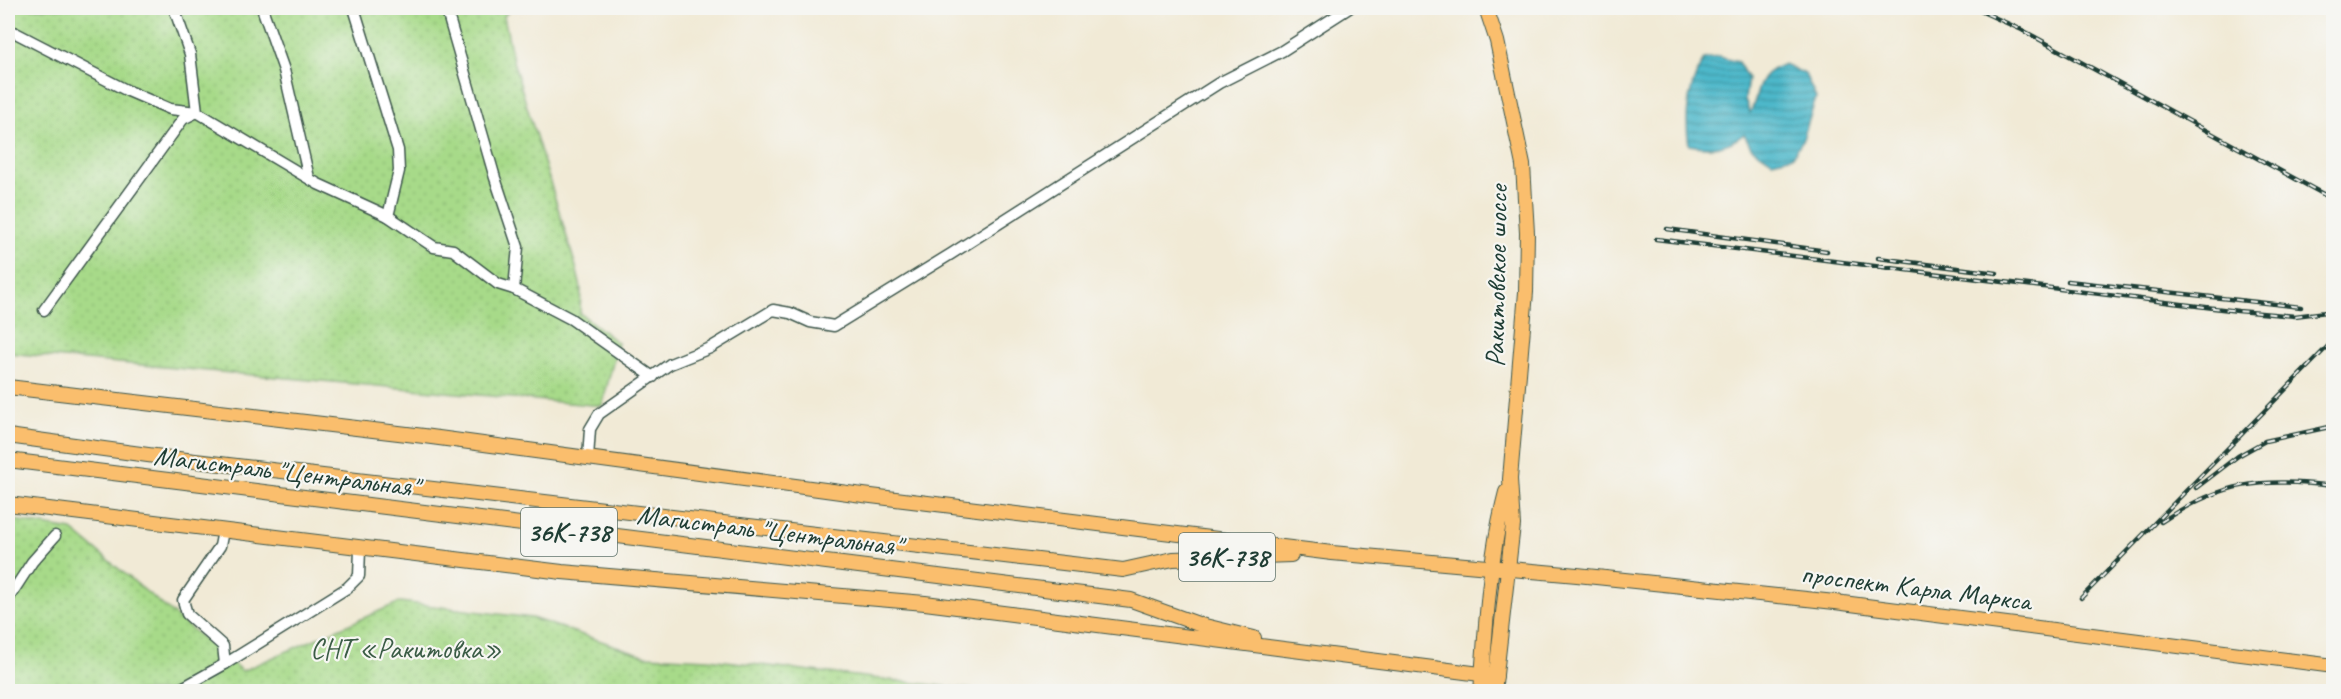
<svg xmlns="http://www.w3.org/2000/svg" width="2341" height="699" viewBox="0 0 2341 699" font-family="Caveat,sans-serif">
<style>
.green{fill:url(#green-dots);stroke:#638c5e;stroke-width:1.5}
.water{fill:url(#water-rules);stroke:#367a7f;stroke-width:1.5}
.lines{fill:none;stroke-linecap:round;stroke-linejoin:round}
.minor-casing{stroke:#3e574c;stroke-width:13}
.major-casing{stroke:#3e574c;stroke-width:16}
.minor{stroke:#fff;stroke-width:10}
.major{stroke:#fabe6d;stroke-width:14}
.rail-casing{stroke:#1f3d34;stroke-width:4.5}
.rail{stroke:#f6f6f2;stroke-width:2;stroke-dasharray:7;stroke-linecap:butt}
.labels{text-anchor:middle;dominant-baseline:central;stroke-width:4.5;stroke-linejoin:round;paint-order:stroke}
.shield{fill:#f6f6f2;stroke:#60746d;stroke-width:1.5}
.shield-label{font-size:27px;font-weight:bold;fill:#1f3d34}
.street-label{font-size:28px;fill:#1f3d34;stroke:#f6f6f2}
.park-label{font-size:28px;fill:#3a5c45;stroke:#f6f6f2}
</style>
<defs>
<pattern id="green-dots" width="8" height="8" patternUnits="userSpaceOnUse" patternTransform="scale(1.5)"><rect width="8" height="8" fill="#a7da89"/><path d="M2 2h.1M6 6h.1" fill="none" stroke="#8fbc77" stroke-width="1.8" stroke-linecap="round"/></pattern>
<pattern id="water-rules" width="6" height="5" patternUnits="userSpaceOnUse" patternTransform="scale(1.5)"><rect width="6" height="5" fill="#4db8ca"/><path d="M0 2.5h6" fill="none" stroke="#3f97a5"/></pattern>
</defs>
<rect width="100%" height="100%" fill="#f6f6f2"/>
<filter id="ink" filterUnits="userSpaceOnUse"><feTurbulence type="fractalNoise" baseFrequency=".0167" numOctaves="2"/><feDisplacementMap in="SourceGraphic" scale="12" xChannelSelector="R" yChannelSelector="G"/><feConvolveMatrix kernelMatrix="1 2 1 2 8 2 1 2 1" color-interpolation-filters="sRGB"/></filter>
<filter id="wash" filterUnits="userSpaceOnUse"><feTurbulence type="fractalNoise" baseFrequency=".008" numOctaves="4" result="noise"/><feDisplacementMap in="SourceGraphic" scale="24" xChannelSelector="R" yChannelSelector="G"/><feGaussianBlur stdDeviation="1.35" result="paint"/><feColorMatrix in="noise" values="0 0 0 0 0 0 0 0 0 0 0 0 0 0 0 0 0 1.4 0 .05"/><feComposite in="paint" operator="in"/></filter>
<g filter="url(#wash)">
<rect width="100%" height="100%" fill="#f1ead6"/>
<g class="green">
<path d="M8,8H512L504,16L513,61L576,267L581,288L580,313L618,343L602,406L8,353Z"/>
<path d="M8,519L72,530L242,671L400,602L532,618L646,656L708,659L984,691H8Z"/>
</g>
<path class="water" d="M1719,57L1738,62L1748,79L1745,99L1750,113C1762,87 1754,76 1784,64L1805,74L1816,98L1803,139L1793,156L1772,161L1751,147L1744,134C1727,148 1710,149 1689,145C1684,115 1689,85 1704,59Z"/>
</g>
<g filter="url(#ink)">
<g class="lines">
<defs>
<g id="minor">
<path d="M262,8L284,70L309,178"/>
<path d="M354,8L398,150L399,171L388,216"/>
<path d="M446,8L495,178L518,247L514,289"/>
<path d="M8,29L128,91L170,109L197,112L318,184L388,216L434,247L453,250L498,284L514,289L571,319L653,377"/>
<path d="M44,310L183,119L197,112L190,54L174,8"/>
<path d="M588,458L590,429L599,414L670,364L710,348L773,310L790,313L810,322L834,326L951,254L1219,83L1282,51L1349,8"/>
<path d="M223,531L220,546L183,600L187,614L223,646L225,664"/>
<path d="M8,599L32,562L55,536"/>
<path d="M175,692L225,664L347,588L359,576L360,549"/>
</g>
<g id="major">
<path d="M1486,8L1497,41L1523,165L1527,233L1526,292L1510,479L1513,525L1494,692"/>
<path d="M8,387L424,436L855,494L1332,553L1577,575L1835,602L2334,666"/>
<path d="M8,436L170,458L1123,570L1173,559L1291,555"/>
<path d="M8,460L1131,600L1201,625L1254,638"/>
<path d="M8,504L562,572L925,603L1496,676"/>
<path d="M1481,692C1486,625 1489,557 1506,492"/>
</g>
</defs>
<use href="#minor" class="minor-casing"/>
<use href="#major" class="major-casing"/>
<use href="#minor" class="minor"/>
<use href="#major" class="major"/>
<defs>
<g id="rail">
<path d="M1974,8L2022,30L2334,200"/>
<path d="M1667,229L1827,251"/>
<path d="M1656,239L2238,311L2295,316L2334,311"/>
<path d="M1878,258L1997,273"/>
<path d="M2068,281L2301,307"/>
<path d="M2196,488L2238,456L2265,441L2334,426"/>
<path d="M2161,522C2223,481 2261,478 2334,486"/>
<path d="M2081,598L2334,340"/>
</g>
</defs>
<use href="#rail" class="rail-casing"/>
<use href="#rail" class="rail"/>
</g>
</g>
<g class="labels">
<g class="shield">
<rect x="521" y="508" width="96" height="48" rx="4.5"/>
<rect x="1179" y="533" width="96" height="48" rx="4.5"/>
</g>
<g class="shield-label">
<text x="569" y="532">36К-738</text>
<text x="1227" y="557">36К-738</text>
</g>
<g class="street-label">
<text transform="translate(1496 276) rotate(-89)">Ракитовское шоссе</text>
<text transform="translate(286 471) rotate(7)">Магистраль "Центральная"</text>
<text transform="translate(769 530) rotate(7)">Магистраль "Центральная"</text>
<text transform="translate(1916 587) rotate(7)">проспект Карла Маркса</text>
</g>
<g class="park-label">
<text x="406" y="648">СНТ «Ракитовка»</text>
</g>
</g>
<rect width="2341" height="699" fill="none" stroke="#f6f6f2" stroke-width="30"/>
</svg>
